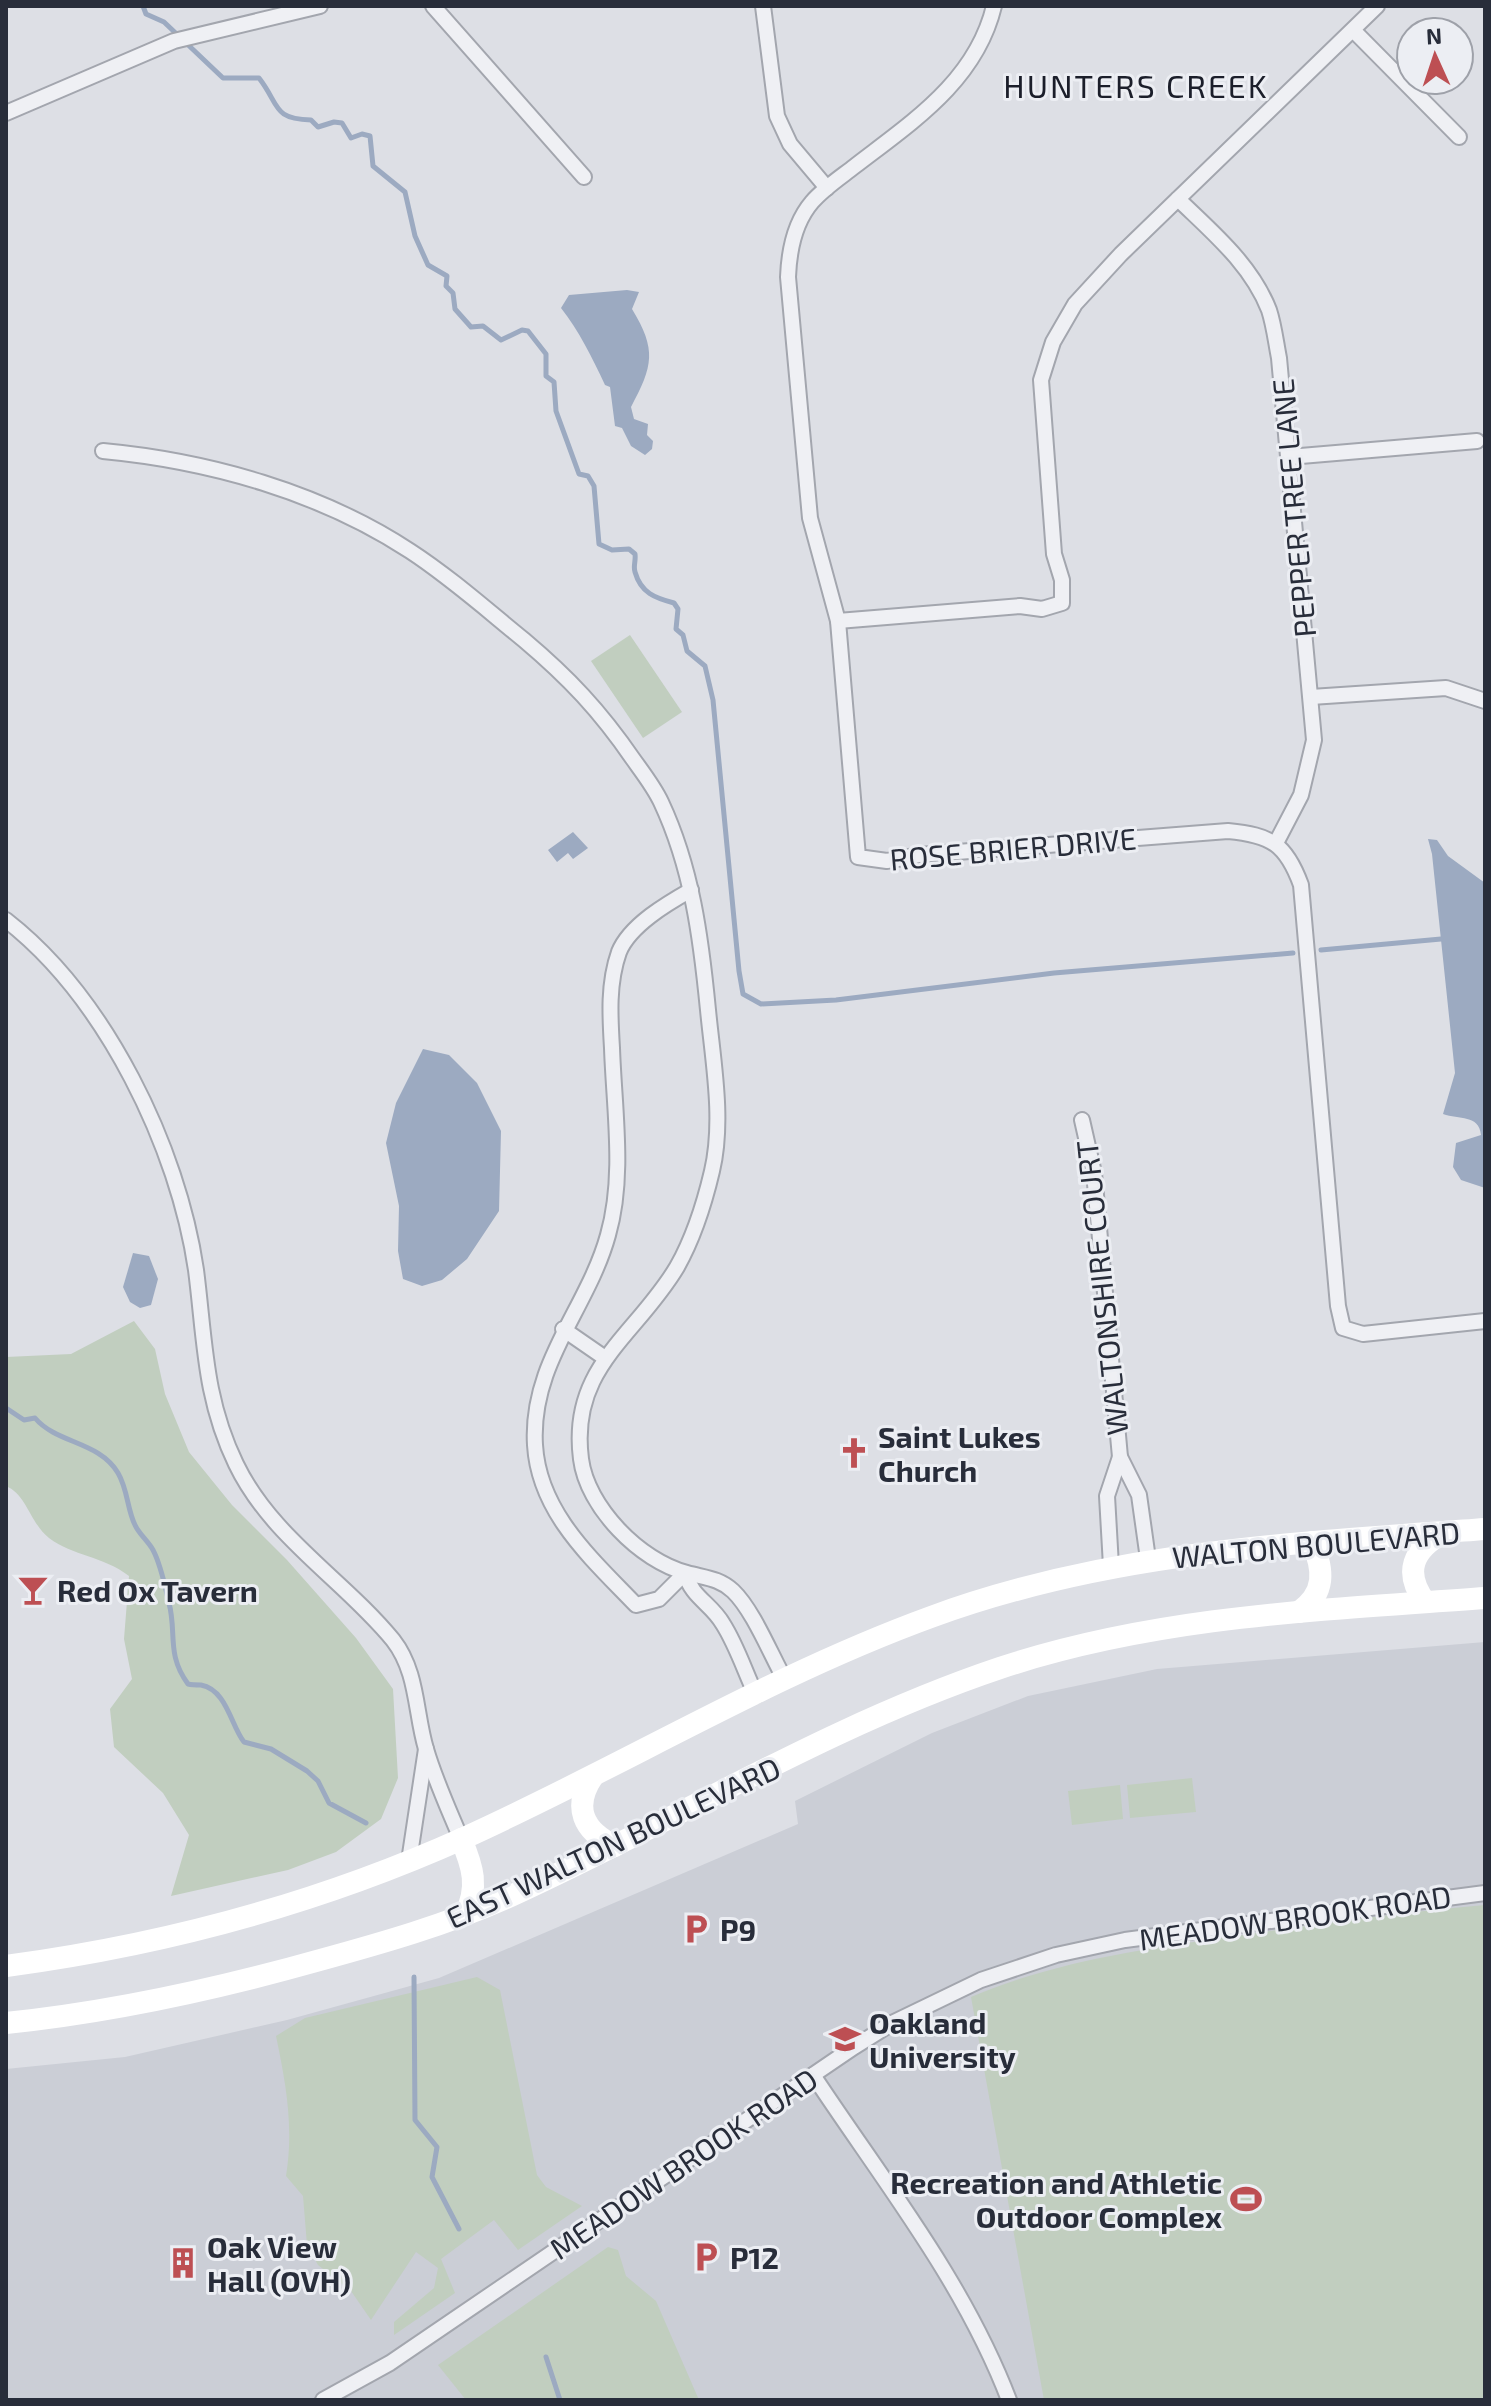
<svg xmlns="http://www.w3.org/2000/svg" width="1491" height="2406" viewBox="0 0 1491 2406" font-family="'Exo 2',sans-serif">
<style>
.built{fill:#cbced6}
.green{fill:#c1cebf}
.water{fill:#9caac1}
.lines{fill:none;stroke-linecap:round;stroke-linejoin:round}
.stream{stroke:#9caac1;stroke-width:5}
.street-casing{stroke:#a3a6ae;stroke-width:18}
.street{stroke:#eff0f4;stroke-width:14}
.secondary{stroke:#fff;stroke-width:22}
.labels{text-anchor:middle;dominant-baseline:central;stroke-width:6;stroke-linejoin:round;paint-order:stroke}
.street-label{font-size:30px;fill:#282d3a;stroke:#eceef3}
.poi-label{font-size:30px;font-weight:bold;fill:#282d3a;stroke:#eceef3;text-anchor:start}
.neighbourhood-label{font-size:32px;letter-spacing:2px;fill:#1b1e2a;stroke:#eceef3}
</style>
<rect width="100%" height="100%" fill="#dddfe5"/>
<path class="built" d="M1485,1642V2400H6V2069L125,2057L287,2020L439,1978L798,1824L795,1801L932,1733L1028,1696L1157,1669Z"/>
<g class="green">
<path d="M630,635L682,712L643,738L591,661Z"/>
<path d="M134,1321L155,1349L165,1394L189,1452L232,1505L287,1560L356,1638L393,1689L398,1778L381,1819L336,1852L288,1870L171,1896L189,1835L163,1793L114,1747L110,1709L132,1679L124,1639L129,1576C103,1556 73,1556 49,1538C30,1523 27,1495 6,1486V1357L71,1354Z"/>
<path d="M1192,1778L1196,1812L1130,1818L1127,1785Z"/>
<path d="M1120,1785L1123,1819L1072,1825L1068,1791Z"/>
<path d="M1485,1905V2400H1044L971,1997C1058,1960 1151,1948 1243,1935C1324,1923 1404,1912 1485,1905Z"/>
<path d="M477,1977L500,1990L537,2175L546,2187L582,2206L518,2250L494,2220L441,2259L455,2293L394,2335V2322L434,2288L438,2268L416,2252L371,2320L351,2291L318,2265L307,2245L303,2196L286,2176C294,2127 286,2084 276,2036L305,2018Z"/>
<path d="M608,2247L618,2250L626,2276L656,2301L699,2400H466L438,2365Z"/>
</g>
<g class="water">
<path d="M627,290L639,292L632,309C657,350 653,366 631,407L634,419L648,424L647,435L653,441L652,449L645,455L631,446L622,428L615,426L610,387L605,385C592,357 579,331 561,308L569,295Z"/>
<path d="M573,832L588,848L573,859L568,853L557,862L548,850Z"/>
<path d="M1428,839L1437,840L1448,856L1485,883V1188L1461,1180L1453,1167L1456,1143L1481,1135C1479,1114 1459,1120 1443,1114L1455,1073L1432,854Z"/>
<path d="M423,1049L449,1055L477,1083L501,1131L499,1211L467,1259L442,1280L422,1286L403,1279L398,1251L399,1206L386,1143L396,1103Z"/>
<path d="M133,1253L149,1256L158,1279L151,1305L140,1308L130,1302L123,1287Z"/>
</g>
<g class="lines">
<g class="stream">
<path d="M143,6L146,14L164,22L223,78H259C280,105 272,119 311,120L318,127L334,122L342,123L351,138L362,134L370,136L373,166L405,192L415,236L428,265L447,276L446,286L453,293L455,309L471,327L483,326L501,340L522,330L528,331L546,354V376L554,382L556,411L579,474L588,476L594,486L599,544L612,550L629,549L635,554C636,561 633,566 635,572C641,593 655,598 674,603L678,609L676,629L683,635L687,651L705,666L713,700L739,971L743,994L761,1004L836,1000L1054,973L1293,953"/>
<path d="M1321,950L1441,939"/>
<path d="M6,1408L24,1420L35,1418C57,1444 99,1441 118,1473C128,1490 127,1509 135,1525C139,1534 148,1541 153,1550C161,1565 165,1586 169,1603C177,1633 166,1654 188,1684C192,1685 196,1685 201,1685C227,1690 231,1726 244,1742L271,1749L307,1771L318,1781L329,1803L366,1823"/>
<path d="M414,1977L415,2120L437,2147L432,2177L459,2229"/>
<path d="M546,2357L560,2400"/>
</g>
<defs>
<g id="street">
<path d="M433,6L584,177"/>
<path d="M763,6L777,116L790,144L827,188"/>
<path d="M994,6C976,81 912,122 855,166C841,177 824,188 812,202C794,223 789,251 788,277L810,518L838,621L858,857L887,861L919,855L1228,831C1271,835 1286,844 1301,885L1338,1306L1343,1328L1363,1334L1485,1321"/>
<path d="M1354,31L1459,137"/>
<path d="M6,113L174,41L320,6"/>
<path d="M1178,199C1212,232 1251,264 1269,310C1274,325 1276,343 1279,358L1314,740L1301,795L1276,843"/>
<path d="M103,451C209,461 320,492 410,551C450,577 487,610 524,640C569,678 600,711 633,759C643,773 654,787 661,802C692,868 701,938 708,1010C713,1062 724,1120 712,1171C704,1205 694,1237 677,1267C636,1336 569,1367 581,1459C587,1507 640,1561 687,1573C705,1578 719,1578 733,1591C753,1610 771,1655 785,1680"/>
<path d="M1289,457L1477,441"/>
<path d="M838,621L1020,606L1042,609L1062,603V580L1054,554L1041,380L1053,342L1075,304L1121,254L1377,6"/>
<path d="M1311,697L1446,688L1485,701"/>
<path d="M6,920C106,998 178,1147 196,1270C205,1340 204,1398 236,1464C271,1537 344,1580 393,1640C418,1672 415,1712 426,1749C435,1780 449,1810 461,1839"/>
<path d="M1082,1120L1094,1173L1120,1457L1139,1495L1148,1559"/>
<path d="M563,1329L605,1358"/>
<path d="M1111,1566L1107,1496L1120,1457"/>
<path d="M685,1573L659,1599L636,1605C592,1559 539,1513 535,1445C530,1363 588,1308 608,1235C625,1176 614,1109 612,1048C610,1016 608,983 619,952C630,925 668,903 691,890"/>
<path d="M685,1573C692,1598 711,1603 723,1624C737,1646 745,1672 756,1695"/>
<path d="M409,1861L426,1749"/>
<path d="M813,2075C883,2181 963,2280 1009,2400"/>
<path d="M323,2400L390,2363L854,2047L894,2022L981,1980L1056,1955L1125,1940L1485,1893"/>
</g>
</defs>
<use href="#street" class="street-casing"/>
<use href="#street" class="street"/>
<g class="secondary">
<path d="M1425,1602C1403,1572 1413,1550 1443,1533"/>
<path d="M1299,1612C1326,1593 1324,1570 1312,1542"/>
<path d="M593,1776C572,1807 583,1831 615,1846"/>
<path d="M461,1839C473,1867 479,1887 465,1915"/>
<path d="M6,1966C163,1945 319,1903 464,1838C621,1767 769,1676 931,1617C1110,1551 1297,1543 1485,1529"/>
<path d="M6,2023C112,2012 217,1989 320,1960C382,1943 445,1925 504,1899C670,1824 827,1726 1000,1668C1157,1616 1321,1610 1485,1598"/>
</g>
</g>
<defs>
<symbol id="church-bare" viewBox="-9 -9 18 18"><path d="M-1.2-6h2.4v3.5h3.3v2.4h-3.3V6h-2.4V-.1h-3.3v-2.4h3.3Z" fill="#bd4f53" stroke="#eceef3" stroke-width="2.5" paint-order="stroke"/></symbol>
<symbol id="bar-bare" viewBox="-9 -9 18 18"><path d="M-6-5H6L.8 .8V4.5H3.5V6h-7V4.5H-.8V.8Z" fill="#bd4f53" stroke="#eceef3" stroke-width="2.5" paint-order="stroke"/></symbol>
<symbol id="parking-bare" viewBox="-9 -9 18 18"><path d="M-3.5-5.5H1a3.5 3.5 0 0 1 0 7H-1V5.5H-3.5ZM-1-3.4V-.6H.8a1.4 1.4 0 0 0 0-2.8Z" fill="#bd4f53" stroke="#eceef3" stroke-width="2.5" paint-order="stroke"/></symbol>
<symbol id="university-bare" viewBox="-9 -9 18 18"><path d="M0-5L7-2L0 1L-7-2ZM-4 1L0 2.5L4 1V4Q0 6-4 4Z" fill="#bd4f53" stroke="#eceef3" stroke-width="2.5" paint-order="stroke"/></symbol>
<symbol id="stadium-bare" viewBox="-9 -9 18 18"><path d="M0-5a6.5 5 0 1 0 0 10a6.5 5 0 1 0 0-10ZM-3.5-1.8h7v3.6h-7Z" fill="#bd4f53" stroke="#eceef3" stroke-width="2.5" paint-order="stroke"/></symbol>
<symbol id="building-bare" viewBox="-9 -9 18 18"><path d="M-4-6H4V6H1V3H-1V6H-4ZM-2.5-4.3h1.7v1.8h-1.7ZM.8-4.3h1.7v1.8H.8ZM-2.5-1h1.7V.8h-1.7ZM.8-1h1.7V.8H.8Z" fill="#bd4f53" stroke="#eceef3" stroke-width="2.5" paint-order="stroke"/></symbol>
</defs>
<g fill-rule="evenodd">
<use href="#church-bare" x="832" y="1431" width="44" height="44"/>
<use href="#bar-bare" x="11" y="1568" width="44" height="44"/>
<use href="#parking-bare" x="674" y="1907" width="44" height="44"/>
<use href="#university-bare" x="823" y="2017" width="44" height="44"/>
<use href="#stadium-bare" x="1224" y="2177" width="44" height="44"/>
<use href="#parking-bare" x="684" y="2235" width="44" height="44"/>
<use href="#building-bare" x="161" y="2241" width="44" height="44"/>
</g>
<g class="labels">
<g class="street-label">
<text transform="translate(1293 508) rotate(-95)">PEPPER TREE LANE</text>
<text transform="translate(1013 848) rotate(-5)">ROSE BRIER DRIVE</text>
<text transform="translate(1101 1288) rotate(-96)">WALTONSHIRE COURT</text>
<text transform="translate(1316 1544) rotate(-5)">WALTON BOULEVARD</text>
<text transform="translate(613 1842) rotate(-25)">EAST WALTON BOULEVARD</text>
<text transform="translate(1295 1917) rotate(-8)">MEADOW BROOK ROAD</text>
<text transform="translate(683 2163) rotate(-34)">MEADOW BROOK ROAD</text>
</g>
<g class="poi-label">
<text x="878" y="1436">Saint Lukes<tspan x="878" dy="34">Church</tspan></text>
<text x="57" y="1590">Red Ox Tavern</text>
<text x="720" y="1929">P9</text>
<text x="869" y="2022">Oakland<tspan x="869" dy="34">University</tspan></text>
<text x="1222" y="2182" text-anchor="end">Recreation and Athletic<tspan x="1222" dy="34">Outdoor Complex</tspan></text>
<text x="207" y="2246">Oak View<tspan x="207" dy="34">Hall (OVH)</tspan></text>
<text x="730" y="2257">P12</text>
</g>
<g class="neighbourhood-label">
<text x="1136" y="85">HUNTERS CREEK</text>
</g>
</g>
<rect width="1491" height="2406" fill="none" stroke="#282d3a" stroke-width="16"/>
<g transform="translate(1435 56) rotate(357)"><circle r="38" fill="#eceef3" stroke="#9ea1a9" stroke-width="2"/>
<path d="M0-6L14 30L0 20L-14 30Z" fill="#bd4f53"/>
<text y="-12" font-size="22" font-weight="bold" text-anchor="middle" fill="#282d3a">N</text>
</g>
</svg>
